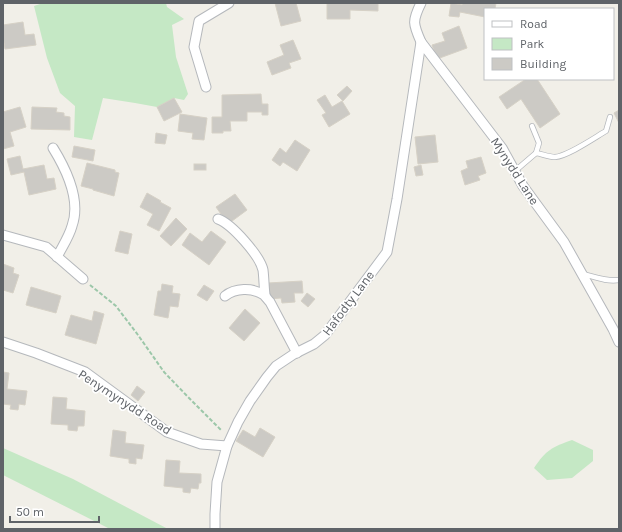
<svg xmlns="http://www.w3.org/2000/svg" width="622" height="532" viewBox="0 0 622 532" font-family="Karla,sans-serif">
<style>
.green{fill:#c5e8c5}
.building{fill:#cccac5;stroke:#d6d1c6}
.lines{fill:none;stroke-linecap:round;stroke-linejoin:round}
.service-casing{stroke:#b5b8bc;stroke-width:6}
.minor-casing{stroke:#b5b8bc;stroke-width:11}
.path{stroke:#9cc7a9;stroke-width:2;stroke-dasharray:4 2;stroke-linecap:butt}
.service{stroke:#fff;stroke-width:4.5}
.minor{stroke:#fff;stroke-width:9}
.labels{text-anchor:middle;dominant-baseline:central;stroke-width:3.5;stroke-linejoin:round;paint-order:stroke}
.street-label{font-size:13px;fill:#5f6368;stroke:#fff}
</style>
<rect width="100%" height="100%" fill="#f1efe8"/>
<g class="green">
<path d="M43,3H166L167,7L184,19L172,25L176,57L188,94L184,100L174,98L157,107L135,103L103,98L92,140L74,137L75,106L60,93L47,58L34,6Z"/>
<path d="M572,440L593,450V461L572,478L547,480L534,468C546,450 552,447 572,440Z"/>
<path d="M3,448L73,479L168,529H110L3,475Z"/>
</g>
<g class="building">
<path d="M275,3H296L301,21L281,26Z"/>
<path d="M327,3H378V11L350,10V19H327Z"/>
<path d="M451,3L462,5L463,3H496L495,9H485V17L460,12L459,17L449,16Z"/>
<path d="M23,22L25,35L34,34L36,45L5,49L3,36V25Z"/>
<path d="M459,26L467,48L437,59L432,45L445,41L442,33Z"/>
<path d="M293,40L301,59L289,63L291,68L272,75L267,62L284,55L280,45Z"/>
<path d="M526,79H537L560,114L540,128L521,99L507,109L499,97Z"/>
<path d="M347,86L352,91L343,101L337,95Z"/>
<path d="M261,94L262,104H268V115H262V112H247V121H230L231,131H223V133H212V117H222V95Z"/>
<path d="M325,95L332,107L342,101L350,114L329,127L322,115L326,113L317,100Z"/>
<path d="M174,98L182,112L164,121L157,107Z"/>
<path d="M20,107L26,127L10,132L14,146L3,149V112Z"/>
<path d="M32,107L57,108L56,112L64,113V116L70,117V130L31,129Z"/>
<path d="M619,110V123L614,113Z"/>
<path d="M180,114L207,118L204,140L192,139L193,133L178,131Z"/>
<path d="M156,133L167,135L165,144L155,143Z"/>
<path d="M435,135L438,162L418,164L415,137Z"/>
<path d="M295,140L310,150L297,171L283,162L280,166L272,160L280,148L286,153Z"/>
<path d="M74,146L95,150L93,161L72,157Z"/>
<path d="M20,156L23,169L44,165L47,179L54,178L56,189L29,195L24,172L11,175L7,159Z"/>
<path d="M481,157L486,173L478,176L480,180L465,185L461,171L468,168L466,161Z"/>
<path d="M87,163L115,170V172L119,173L114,196L93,190V189L81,186Z"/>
<rect x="194" y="164" width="12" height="6"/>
<path d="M421,165L423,175L416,176L414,167Z"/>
<path d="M147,193L161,201L160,202L171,208L159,231L147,225L153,214L140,207Z"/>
<path d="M235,194L247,210L228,224L216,207Z"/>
<path d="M176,218L187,229L171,246L160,236Z"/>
<path d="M120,231L132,234L128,254L115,251Z"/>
<path d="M211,231L226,242L209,265L182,245L190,233L202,242Z"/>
<path d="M3,264L14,268L13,273L19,275L13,293L3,290Z"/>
<path d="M302,281L303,293H294L295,302L282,303L281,298L269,299L268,283Z"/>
<path d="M162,284L173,286L172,293L180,294L178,307L170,306L168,318L154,315L158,291H161Z"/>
<path d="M204,285L214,291L207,301L197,295Z"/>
<path d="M31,287L61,296L56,313L26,305Z"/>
<path d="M307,293L315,299L308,307L301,301Z"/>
<path d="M245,309L260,323L244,341L229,328Z"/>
<path d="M94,311L104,314L96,344L65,335L71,315L92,321Z"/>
<path d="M3,372L9,373L7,389L27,391L25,405L19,404L18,410L10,409L11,405L3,404Z"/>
<path d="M137,386L145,392L138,401L131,395Z"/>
<path d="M53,397L67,398L66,409L85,411L84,426H78L77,431L68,430V425L51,424Z"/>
<path d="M260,428L275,437L263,457L236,441L243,430L255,437Z"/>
<path d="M113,430L126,432L125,443L144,445L142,459L136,458V464L129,463V459L110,456Z"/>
<path d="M166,460L180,461L179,473L201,474V483H199L198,489L191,488L190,493L183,492V488L164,486Z"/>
</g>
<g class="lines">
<defs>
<g id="service">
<path d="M536,153C542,154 549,157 555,157C568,156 594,138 606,131L610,117"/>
<path d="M515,171L536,153L539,143L532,126"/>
<path d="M583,274C595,277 607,282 619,280"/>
</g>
<g id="minor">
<path d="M421,3C412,21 413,24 421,42L502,148L523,186L564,242L613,329L619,342"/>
<path d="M206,87L194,47L199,21L229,3"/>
<path d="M53,148C66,169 81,201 72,226C69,237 62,247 57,257"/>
<path d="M218,219C232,224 260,256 263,270C264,278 264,287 265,295"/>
<path d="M3,235L46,247L83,279"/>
<path d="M225,296C235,288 252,287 264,295C266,297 268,300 270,302L297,353"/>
<path d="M3,342L36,353L85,372L167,432L201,444L227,446"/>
<path d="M215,529V514L217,482L227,446L238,422L250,401L267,377L276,366L294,354L314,344L325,335L387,252L397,199L421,42"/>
</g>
</defs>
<use href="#service" class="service-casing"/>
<use href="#minor" class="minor-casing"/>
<path class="path" d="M90,285L116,306L138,335L164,372L189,398L222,431"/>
<use href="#service" class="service"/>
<use href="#minor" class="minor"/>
</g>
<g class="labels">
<g class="street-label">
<text transform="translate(515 171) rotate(57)">Mynydd Lane</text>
<text transform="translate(348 303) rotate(-53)">Hafodty Lane</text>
<text transform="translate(125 402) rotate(33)">Penymynydd Road</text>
</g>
</g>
<rect width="622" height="532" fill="none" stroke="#5f6368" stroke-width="8"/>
<rect x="484" y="8" width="130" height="72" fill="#ffffff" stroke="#bfc1c3"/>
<rect x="492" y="21" width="20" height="6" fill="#ffffff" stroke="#bfc1c3"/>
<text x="520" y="28" font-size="12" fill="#5f6368">Road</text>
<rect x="492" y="38" width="20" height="12" fill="#c5e8c5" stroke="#bfc1c3"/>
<text x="520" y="48" font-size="12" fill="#5f6368">Park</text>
<rect x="492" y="58" width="20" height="12" fill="#cccac5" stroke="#bfc1c3"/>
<text x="520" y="68" font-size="12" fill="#5f6368">Building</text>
<path d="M10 516v6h89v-6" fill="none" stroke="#5f6368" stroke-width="2"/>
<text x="16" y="516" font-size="12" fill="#5f6368" stroke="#ffffff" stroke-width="3" paint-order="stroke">50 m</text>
</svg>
